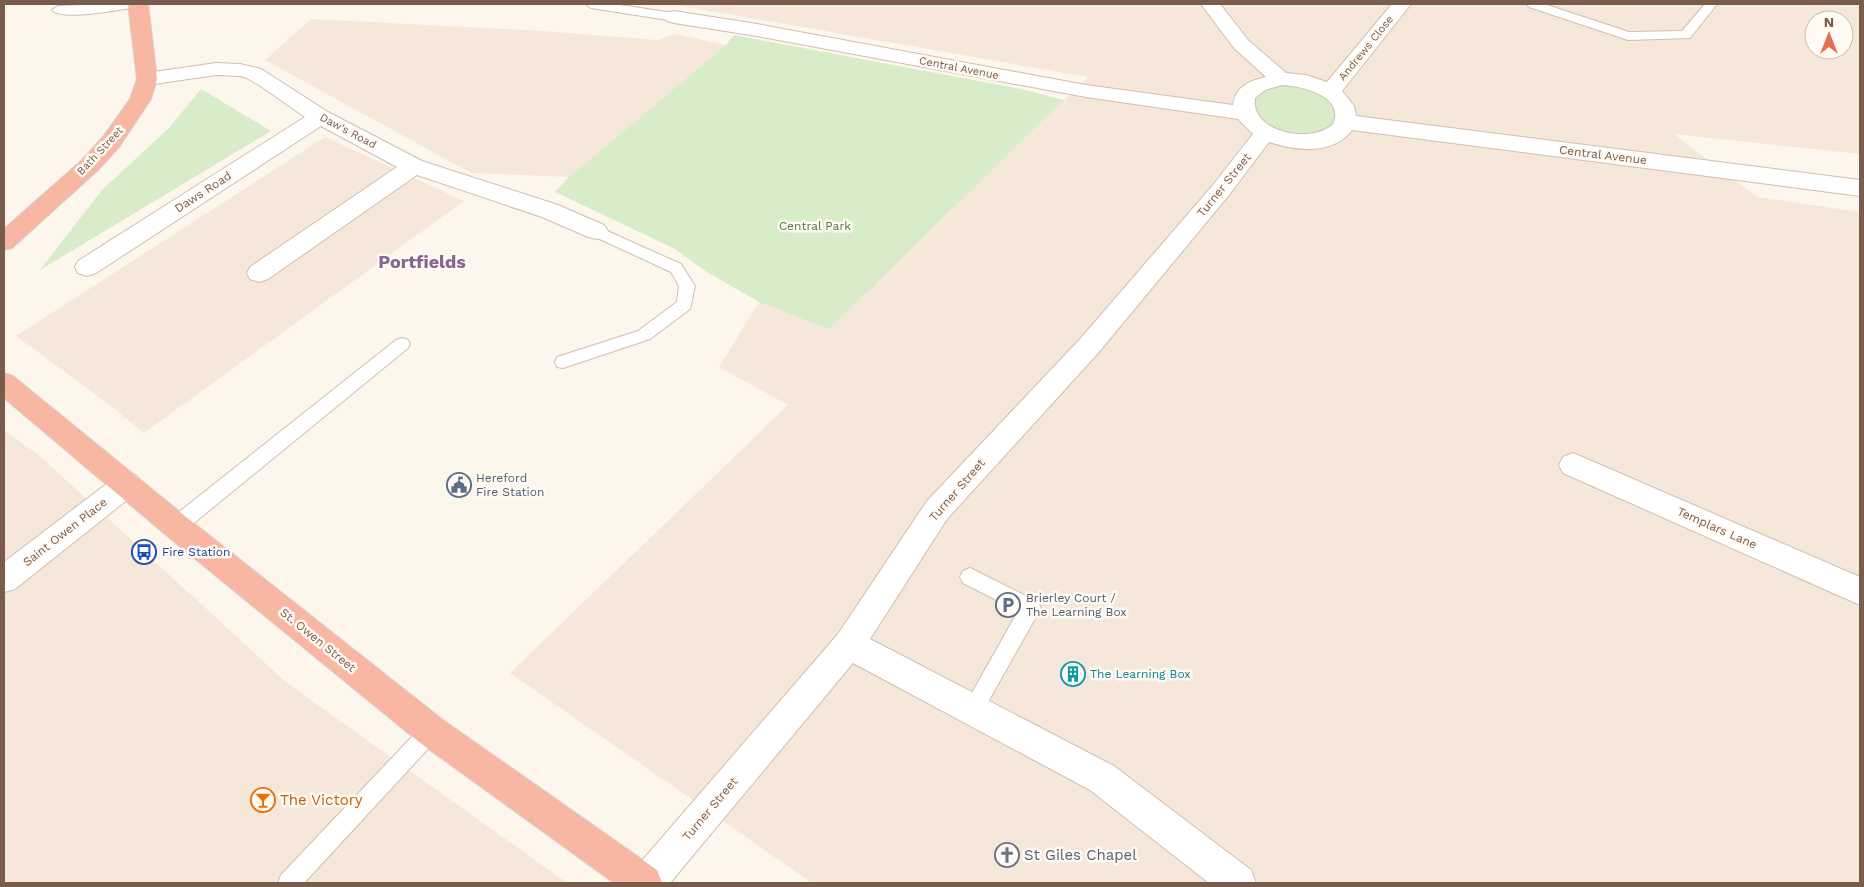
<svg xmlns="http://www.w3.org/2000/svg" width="1864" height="887" viewBox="0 0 1864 887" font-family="'Work Sans',sans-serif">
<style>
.residential{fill:#f5e8da;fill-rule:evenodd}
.green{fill:#d8ecc9}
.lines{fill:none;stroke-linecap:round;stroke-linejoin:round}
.lane-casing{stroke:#d1beb0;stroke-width:2}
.street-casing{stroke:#d1beb0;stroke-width:2}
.highway-casing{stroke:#dad1cd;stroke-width:2}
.lane{fill:#fff;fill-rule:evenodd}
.street{fill:#fff;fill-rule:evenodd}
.highway{fill:#f7b7a3;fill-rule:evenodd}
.labels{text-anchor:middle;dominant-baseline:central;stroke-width:5;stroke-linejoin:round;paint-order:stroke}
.far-street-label{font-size:11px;fill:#7a5c4d;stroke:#fffaf3}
.street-label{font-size:12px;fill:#7a5c4d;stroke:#fffaf3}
.park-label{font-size:12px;fill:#537a41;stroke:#fffaf3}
.service-label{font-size:12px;fill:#4e5e75;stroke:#fffaf3;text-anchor:start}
.transit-label{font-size:12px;fill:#164399;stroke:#fffaf3;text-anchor:start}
.culture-label{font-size:12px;fill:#0d838f;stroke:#fffaf3;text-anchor:start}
.near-food-label{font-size:15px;fill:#c56008;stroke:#fffaf3;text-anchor:start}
.near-worship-label{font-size:15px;fill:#5b616d;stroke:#fffaf3;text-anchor:start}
.district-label{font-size:18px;font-weight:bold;fill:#846695;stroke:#fffaf3}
</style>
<rect width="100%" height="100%" fill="#fdf6ec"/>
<g class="residential">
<path d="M670,4H1860V154L1674,134L1757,197L1860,212V883H812L510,673L788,405L719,367L759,302L829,328L1088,77ZM1814,20H1844V50H1814Z"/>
<path d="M311,19L543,31L657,40L675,34L726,45L569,177L471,173L265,60Z"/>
<path d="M325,137L464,201L144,433L112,407L16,336Z"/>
<path d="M4,430L40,456L287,683L567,883H4Z"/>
</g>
<g class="green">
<path d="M734,35L1021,89L1064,100L829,329L759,302L707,272L675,249L555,192L569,177L726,45Z"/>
<path d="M1281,79L1340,101L1330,138L1265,133L1246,94Z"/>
<path d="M201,89L271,131L40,270L102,190L170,127Z"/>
</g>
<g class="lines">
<defs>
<g id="lane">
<path d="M109,4H137L131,8C116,10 62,21 52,10L58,6Z"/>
<path d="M585,4H613L674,13L680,17L674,21L591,8Z"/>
<path d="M1527,4H1544L1629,32L1682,31L1705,4H1717L1690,38L1628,40L1529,7Z"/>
<path d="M596,226L681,264L695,286L690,309L650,339L563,368L557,367L555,362L557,357L638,331L677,302L679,286L671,272L591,235L589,231L591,227Z"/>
<path d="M402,338L408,340L410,344L408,348L183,532L176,534L169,532L167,526L169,520L396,340Z"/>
<path d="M970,568L1038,602L1041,608L980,716L973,719L966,716L963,709L1018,611L963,583L960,577L963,571Z"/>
<path d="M431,721L438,724L441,731L438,738L304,883H278L281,875L424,724Z"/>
</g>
<g id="street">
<path d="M1201,4H1220L1248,40L1286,73L1306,75L1327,82L1392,4H1411L1342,91L1354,106L1356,116L1860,180V196L1352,130C1334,155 1295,151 1269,142L1229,195L1099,352L947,519L870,639L1114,766L1251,870L1256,883H1209L1090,790L853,663L670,883H629L634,870L838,634L927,501L1081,338L1213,185L1253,134L1238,119L1086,97L757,36L674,23L667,21L664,17L667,13L674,11L757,24L1086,85L1233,105C1236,86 1249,81 1266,77L1234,48ZM1282,85C1301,86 1346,96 1333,124C1311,145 1250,132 1255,98L1265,90Z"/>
<path d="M216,63L240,64L261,69L328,112L422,161L558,205L604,225L608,231L604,237L596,239L588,237L542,217L417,175L268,279L259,282L250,279L247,273L250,267L397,167L321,126L96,273L87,276L78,273L75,267L78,261L305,117L262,87L247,78L240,76L216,75L147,85L140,83L137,79L140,75L147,73Z"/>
<path d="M1573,453L1860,577V605L1563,473L1559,465L1563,457Z"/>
<path d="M127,472L137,476L141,484L137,492L15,589L4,592V562L117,476Z"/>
</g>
<g id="highway">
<path d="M128,4H148L157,79L151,99L119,147L98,170L12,248L4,250V229L82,160L103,137L130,99L137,79Z"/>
<path d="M4,373L13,376L186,517L443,720L657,870L662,883H614L419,742L166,535L4,398Z"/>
</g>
</defs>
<use href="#lane" class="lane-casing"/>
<use href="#street" class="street-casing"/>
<use href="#highway" class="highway-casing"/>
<use href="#lane" class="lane"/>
<use href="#street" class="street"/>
<use href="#highway" class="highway"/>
</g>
<defs>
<symbol id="civic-ring" viewBox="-11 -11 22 22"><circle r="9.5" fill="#fffaf3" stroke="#5c6f8a" stroke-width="1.5"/><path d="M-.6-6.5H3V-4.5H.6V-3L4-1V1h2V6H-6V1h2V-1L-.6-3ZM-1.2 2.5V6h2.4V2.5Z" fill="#5c6f8a"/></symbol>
<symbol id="bus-ring" viewBox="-11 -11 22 22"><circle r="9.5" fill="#fffaf3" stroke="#1a4fb4" stroke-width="1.5"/><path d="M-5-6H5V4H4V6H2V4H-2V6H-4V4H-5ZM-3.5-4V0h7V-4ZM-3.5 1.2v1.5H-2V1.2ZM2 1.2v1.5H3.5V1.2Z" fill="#1a4fb4"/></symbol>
<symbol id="parking-ring" viewBox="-11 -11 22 22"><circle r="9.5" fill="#fffaf3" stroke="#5c6f8a" stroke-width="1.5"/><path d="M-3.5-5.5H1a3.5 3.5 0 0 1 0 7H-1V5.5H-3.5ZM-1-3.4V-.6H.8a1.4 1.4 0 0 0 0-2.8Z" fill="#5c6f8a"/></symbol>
<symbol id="building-ring" viewBox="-11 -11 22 22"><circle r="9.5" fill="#fffaf3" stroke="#0f9aa8" stroke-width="1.5"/><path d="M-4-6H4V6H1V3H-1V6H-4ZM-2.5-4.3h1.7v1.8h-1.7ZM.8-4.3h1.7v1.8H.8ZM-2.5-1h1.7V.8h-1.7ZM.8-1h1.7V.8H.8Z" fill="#0f9aa8"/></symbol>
<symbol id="bar-ring" viewBox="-11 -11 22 22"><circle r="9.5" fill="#fffaf3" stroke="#e8710a" stroke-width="1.5"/><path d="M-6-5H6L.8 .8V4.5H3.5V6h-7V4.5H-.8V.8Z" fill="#e8710a"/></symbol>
<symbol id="church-ring" viewBox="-11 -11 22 22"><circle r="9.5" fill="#fffaf3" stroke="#6b7280" stroke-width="1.5"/><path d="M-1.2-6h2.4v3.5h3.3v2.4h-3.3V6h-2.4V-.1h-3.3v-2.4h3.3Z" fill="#6b7280"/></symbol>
</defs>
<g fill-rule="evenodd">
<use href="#civic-ring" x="445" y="471" width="28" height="28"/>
<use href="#bus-ring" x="130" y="538" width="28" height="28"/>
<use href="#parking-ring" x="994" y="591" width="28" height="28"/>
<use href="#building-ring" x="1059" y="660" width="28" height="28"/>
<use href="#bar-ring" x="249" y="786" width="28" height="28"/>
<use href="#church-ring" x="993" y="841" width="28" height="28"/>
</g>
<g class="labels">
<g class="far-street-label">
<text transform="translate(1366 48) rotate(-51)">Andrews Close</text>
<text transform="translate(959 68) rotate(11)">Central Avenue</text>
<text transform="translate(348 131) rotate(28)">Daw's Road</text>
<text transform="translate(100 151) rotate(-47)">Bath Street</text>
</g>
<g class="street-label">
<text transform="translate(1603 155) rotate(7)">Central Avenue</text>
<text transform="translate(1224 185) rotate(-51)">Turner Street</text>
<text transform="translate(203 192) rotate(-33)">Daws Road</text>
<text transform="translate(957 490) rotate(-49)">Turner Street</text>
<text transform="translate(1717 528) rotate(24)">Templars Lane</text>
<text transform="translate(65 532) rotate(-38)">Saint Owen Place</text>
<text transform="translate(318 640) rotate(39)">St. Owen Street</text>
<text transform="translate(710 809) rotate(-50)">Turner Street</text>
</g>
<g class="park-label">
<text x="815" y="226">Central Park</text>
</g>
<g class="service-label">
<text x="476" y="478">Hereford<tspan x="476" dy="14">Fire Station</tspan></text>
<text x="1026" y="598">Brierley Court /<tspan x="1026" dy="14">The Learning Box</tspan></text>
</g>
<g class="transit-label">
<text x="162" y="552">Fire Station</text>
</g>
<g class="culture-label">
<text x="1090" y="674">The Learning Box</text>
</g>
<g class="near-food-label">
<text x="280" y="800">The Victory</text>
</g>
<g class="near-worship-label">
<text x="1024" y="855">St Giles Chapel</text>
</g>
<g class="district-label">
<text x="422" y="261">Portfields</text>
</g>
</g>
<rect width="1864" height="887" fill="none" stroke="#7a5c4d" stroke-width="10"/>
<g transform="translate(1829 35)"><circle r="24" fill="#fffaf3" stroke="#cabbb1"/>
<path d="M0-4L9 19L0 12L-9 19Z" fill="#e76f51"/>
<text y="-8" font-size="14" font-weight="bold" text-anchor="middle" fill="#7a5c4d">N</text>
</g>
</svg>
